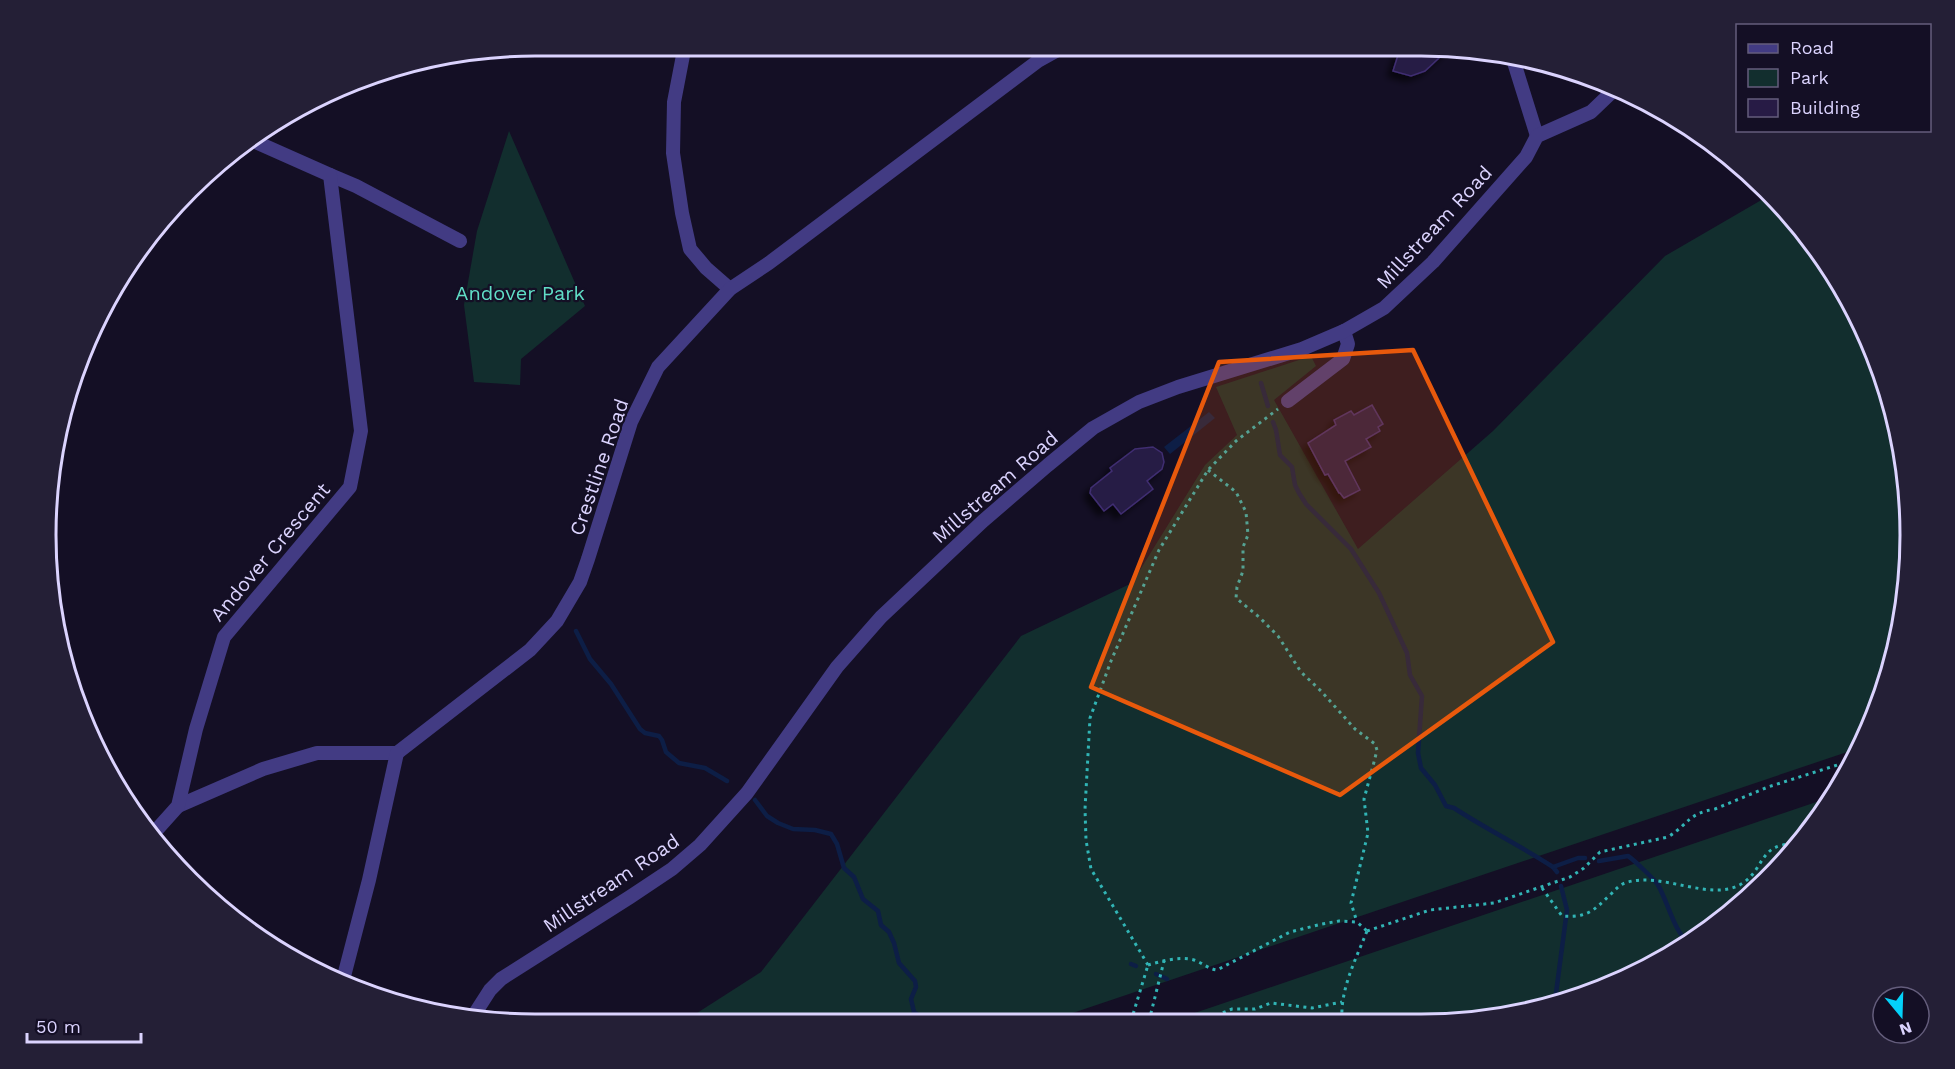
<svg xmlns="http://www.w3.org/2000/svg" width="1955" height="1069" viewBox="0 0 1955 1069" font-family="'Work Sans',sans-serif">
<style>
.green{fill:#122e2e}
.water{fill:#0d1e46}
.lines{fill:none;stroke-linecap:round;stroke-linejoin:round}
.stream{stroke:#0d1e46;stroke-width:4.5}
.building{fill:#271b45;stroke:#3f2e71;stroke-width:1.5;filter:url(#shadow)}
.path{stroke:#31b4b5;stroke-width:3;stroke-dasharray:3 4.5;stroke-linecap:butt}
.street{stroke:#423b83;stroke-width:14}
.marked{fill:#e8590c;fill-opacity:0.2;stroke:#e8590c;stroke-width:4.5;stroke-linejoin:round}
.labels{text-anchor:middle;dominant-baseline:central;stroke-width:4.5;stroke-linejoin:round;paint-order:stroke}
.street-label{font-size:20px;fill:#dbd3fe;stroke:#140f25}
.park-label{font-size:20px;fill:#60dec6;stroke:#140f25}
.rim{fill:none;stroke:#dbd3fe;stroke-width:3}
</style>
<defs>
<filter id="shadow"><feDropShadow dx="-5.5" dy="5.5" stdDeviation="3" flood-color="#0009"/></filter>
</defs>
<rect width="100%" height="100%" fill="#140f25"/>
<g class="green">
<path d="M509,131L585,306L521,359L520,385L474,382L464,305L477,231Z"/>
<path d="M1770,195L1809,236L1859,318L1893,407L1909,502L1906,598L1884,692L1859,748L1049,1021L683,1022L761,972L1021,636L1132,583L1205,465L1237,435L1216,387L1311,356L1316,366L1274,400L1358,549L1493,431L1665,256Z"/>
<path d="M1831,797L1767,880L1692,942L1578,998L1484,1020L1171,1021Z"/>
</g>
<path class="water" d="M1209,412L1215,418L1170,454L1164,447Z"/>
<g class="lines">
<g class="stream">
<path d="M1261,383L1268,406"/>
<path d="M1273,422L1276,430L1280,455L1292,467L1295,485L1299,493L1306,504L1351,549L1379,593L1407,653L1410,675L1422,696L1418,753L1421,768L1435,785L1446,806L1454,808C1486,829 1521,846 1553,867L1557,872"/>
<path d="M576,631L590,659L611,684L640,729L645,733L659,736L662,740L666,752L679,763L705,768L727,781"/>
<path d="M755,800L767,816L778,823L793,829L815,830L831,834L837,844L844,868L854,877L863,899L878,911L881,925L889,932L894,943L899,963L915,981L916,987L911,999L914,1012L928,1022"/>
<path d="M1599,861L1628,856C1633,859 1655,880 1658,885C1668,902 1674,932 1689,943"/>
<path d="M1553,867L1578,858H1585"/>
<path d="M1131,964L1136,966"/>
<path d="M1156,974L1167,979"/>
<path d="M1550,1004L1556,993L1567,910L1561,886"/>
</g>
</g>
<g class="building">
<path d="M1417,46H1452L1425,71L1411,76L1393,71L1399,52L1408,54Z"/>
<path d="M1372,405L1383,424L1378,427L1380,431L1366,439L1371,447L1345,461L1360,490L1344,498L1340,493H1339L1328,474L1325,475L1308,443L1336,425L1334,420L1351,411L1354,415Z"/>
<path d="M1153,447L1162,453L1164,462L1162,469L1147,481L1153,489L1121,514L1113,504L1104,511L1090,493L1091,488L1112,471L1110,468L1135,449Z"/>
</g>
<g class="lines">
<g class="path">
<path d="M1208,470L1236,492L1246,512L1248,535L1243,547V571L1237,587L1236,598L1259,617L1278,636L1301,672L1321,691L1355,729L1375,744L1377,750L1374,762L1364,799L1368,833L1351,903L1357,922"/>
<path d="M1542,888L1562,916C1587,918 1593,911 1610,895C1615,890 1619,885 1625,883C1661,870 1711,904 1743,883C1765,868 1759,844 1794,844"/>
<path d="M1367,931L1430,910L1494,903L1570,877L1584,868L1600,852L1668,837C1690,823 1687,814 1715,809L1768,787L1853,760"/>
<path d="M1148,965L1091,869L1086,840L1085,809L1090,718L1111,661L1159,550L1208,470L1236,441L1278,409"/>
<path d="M1148,965C1162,961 1180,956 1194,960C1203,963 1208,969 1217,970L1290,932L1322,924L1339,921L1357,922L1367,931"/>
<path d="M1342,1020C1340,989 1356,959 1367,931"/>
<path d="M1131,1021L1148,965"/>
<path d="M1149,1021L1164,961"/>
<path d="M1202,1021L1232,1009H1255L1271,1003L1312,1008L1342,1002"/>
</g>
<g class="street">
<path d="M685,45L674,102L673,153L682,213L690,249L706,268L730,289"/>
<path d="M1512,56L1537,136"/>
<path d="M330,175L356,186L460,241"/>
<path d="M1288,401L1343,359L1348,344L1344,331"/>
<path d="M178,806L263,769L317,753H397L530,650L557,621L580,582L588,559L631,422L658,367L730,289L769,263L1038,61L1065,46"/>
<path d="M152,835L178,806L196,729L224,637L350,487L361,431L330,175L249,139"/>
<path d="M343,980L369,880L397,753"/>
<path d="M472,1018L490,990L501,979L630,897L672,869L700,845L747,793L837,667L881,617L983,521L1048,465L1093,428L1139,402L1178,387L1302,349L1344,331L1384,308L1433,262L1526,157L1537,136L1591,112L1614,90"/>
</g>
</g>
<path class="marked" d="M1413,350L1553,642L1340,795L1091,687L1219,362Z"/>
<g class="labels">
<g class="street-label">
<text transform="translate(1434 227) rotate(-47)">Millstream Road</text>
<text transform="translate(599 467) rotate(-71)">Crestline Road</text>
<text transform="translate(995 487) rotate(-41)">Millstream Road</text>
<text transform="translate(270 552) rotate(-50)">Andover Crescent</text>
<text transform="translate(611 883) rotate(-34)">Millstream Road</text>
</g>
<g class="park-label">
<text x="520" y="293">Andover Park</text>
</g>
</g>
<path d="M0 0H1955V1069H0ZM535 56H1421A479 479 0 0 1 1900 535V535A479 479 0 0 1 1421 1014H535A479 479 0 0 1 56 535V535A479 479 0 0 1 535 56Z" fill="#241f36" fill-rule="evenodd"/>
<path class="rim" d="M535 56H1421A479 479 0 0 1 1900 535V535A479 479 0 0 1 1421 1014H535A479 479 0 0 1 56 535V535A479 479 0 0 1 535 56Z"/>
<rect x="1736" y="24" width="195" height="108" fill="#140f25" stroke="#645d7c" stroke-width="1.5"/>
<rect x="1748" y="44" width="30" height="9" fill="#423b83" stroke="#645d7c" stroke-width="1.5"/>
<text x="1790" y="54" font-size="18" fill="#dbd3fe">Road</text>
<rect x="1748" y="69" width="30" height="18" fill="#122e2e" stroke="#645d7c" stroke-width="1.5"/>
<text x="1790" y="84" font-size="18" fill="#dbd3fe">Park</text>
<rect x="1748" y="99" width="30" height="18" fill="#271b45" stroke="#645d7c" stroke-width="1.5"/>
<text x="1790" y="114" font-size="18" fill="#dbd3fe">Building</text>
<g transform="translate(1901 1015) rotate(161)"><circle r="28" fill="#140f25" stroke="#645d7c" stroke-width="1.5"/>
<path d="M0-4.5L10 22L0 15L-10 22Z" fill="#04d1f9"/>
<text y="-9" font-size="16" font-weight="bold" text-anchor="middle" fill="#dbd3fe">N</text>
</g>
<path d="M27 1033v9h114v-9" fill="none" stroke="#dbd3fe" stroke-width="3"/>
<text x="36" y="1033" font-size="18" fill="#dbd3fe" stroke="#140f25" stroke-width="4.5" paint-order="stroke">50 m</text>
</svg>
